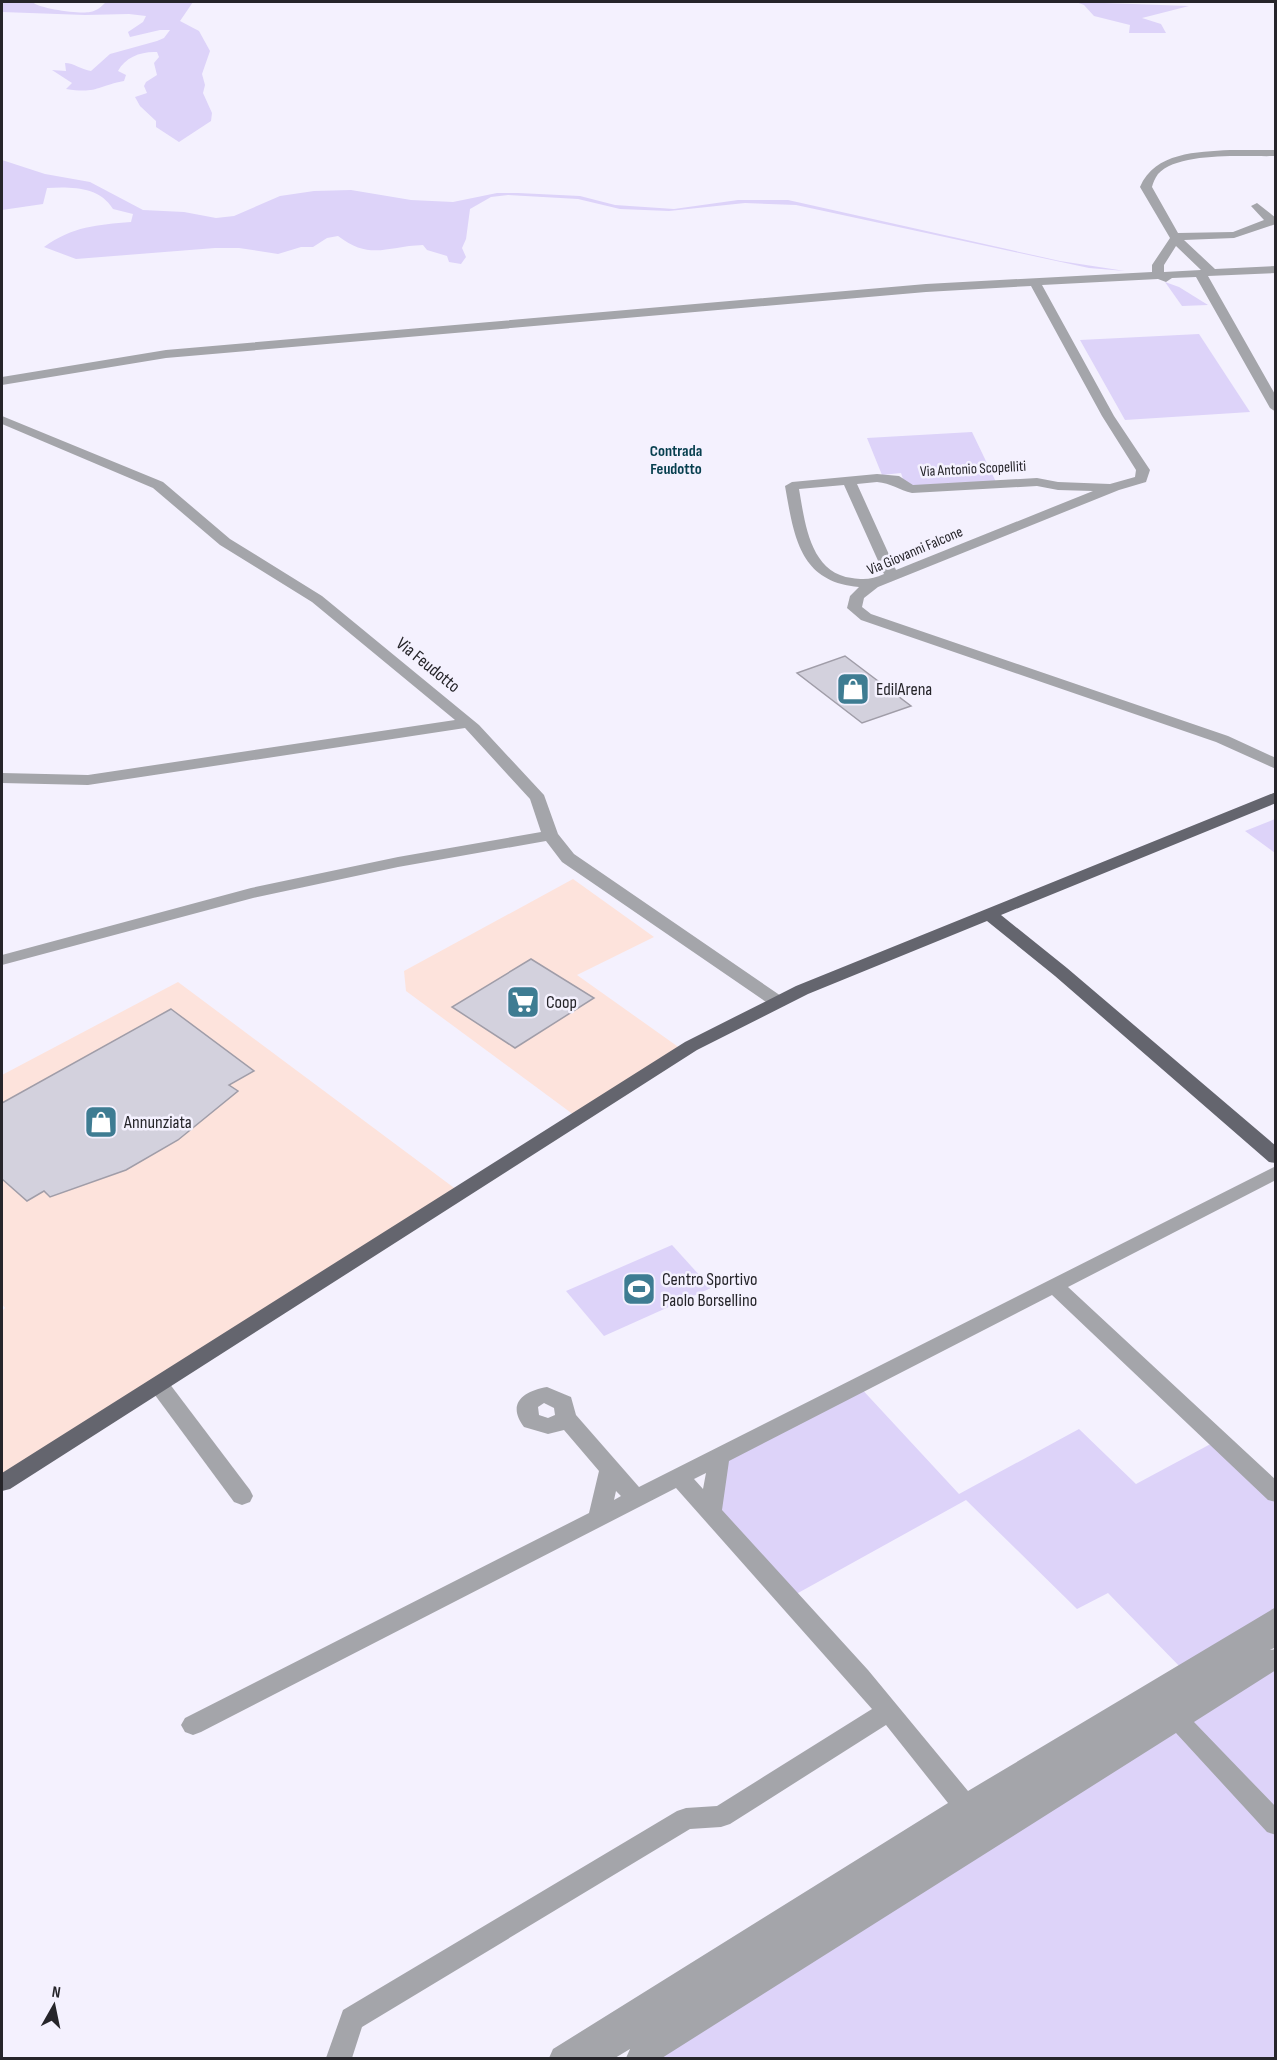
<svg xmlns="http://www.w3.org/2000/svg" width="1277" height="2060" viewBox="0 0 1277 2060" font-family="'Sofia Sans Condensed',sans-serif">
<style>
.commercial{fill:#fde3dc}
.green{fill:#ddd3f9}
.building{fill:#d3d1dd;stroke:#a09da8;stroke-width:1.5}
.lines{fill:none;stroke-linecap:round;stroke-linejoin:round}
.minor{fill:#a4a5aa;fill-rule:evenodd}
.major{fill:#64656e;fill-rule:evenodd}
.labels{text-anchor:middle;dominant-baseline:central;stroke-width:5;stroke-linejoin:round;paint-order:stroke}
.far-street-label{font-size:15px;fill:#26252a;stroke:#f4f1fe}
.far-neighbourhood-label{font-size:16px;font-weight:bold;fill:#073f4f;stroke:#f4f1fe}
.street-label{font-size:18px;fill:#26252a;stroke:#f4f1fe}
.poi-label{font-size:18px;fill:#26252a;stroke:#f4f1fe;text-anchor:start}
</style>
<rect width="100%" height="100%" fill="#f4f1fe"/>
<g class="commercial">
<path d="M573,879L654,937L577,975L684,1051L578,1118L406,991L404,971Z"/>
<path d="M178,982L461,1193L2,1483V1311L5,1308L2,1304V1075Z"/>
</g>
<g class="green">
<path d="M2,2H32C41,9 78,14 90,12C97,11 102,6 106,2H193L180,21L199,31L210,51L202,74L205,85L203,93L212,113L211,121L179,142L156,127V121L140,106L135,97L147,93L144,86L146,82L157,75L154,63L159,57L157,52C142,51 125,57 118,71L126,75L124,81C97,86 97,94 66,89L72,83L52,70L66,71L65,63C74,63 82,70 91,71L110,54L157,41L164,38L170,30H160L130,37L128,32L143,22L146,16L129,14L85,15L2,12Z"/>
<path d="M1076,2L1189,6L1142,18L1161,24L1166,33H1129L1130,25L1094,16L1084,5Z"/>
<path d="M2,160L45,174L90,182L143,210L184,212L216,218L234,216L280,196L314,191L351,190L411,200L453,202L497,193H518L580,196L615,205L674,209L738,200H788L1060,261L1125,271L1089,268L796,205L745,203L669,211L620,209L578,199L508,195L491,197L470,209L466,239L462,248L466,257L461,264L449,262L447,256L427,250L423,245C387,246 371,261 338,236L327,238L313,247H301L278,254L239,248H215L76,259L44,247C73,226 97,225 131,222L133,214L113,209C99,186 70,187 47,188L43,204L2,210Z"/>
<path d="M1165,282L1179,287L1208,305L1182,306Z"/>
<path d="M1199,334L1250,412L1125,420L1080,340Z"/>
<path d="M972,432L996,482L913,486L904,482L901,473L882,475L867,438Z"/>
<path d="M1275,819V853L1245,831Z"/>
<path d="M672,1245L711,1288L604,1336L566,1291Z"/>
<path d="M858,1385L959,1494L1079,1429L1136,1484L1218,1440L1275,1494V1616L1184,1671L1108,1593L1077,1609L966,1500L789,1598L711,1511L719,1456Z"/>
<path d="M1275,1658V2058H639Z"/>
</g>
<g class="building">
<path d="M845,656L911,706L862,723L797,673Z"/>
<path d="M531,959L594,998L515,1048L452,1007Z"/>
<path d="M171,1009L254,1071L229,1085L238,1091L178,1140L126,1170L50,1197L44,1191L27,1201L2,1179V1103Z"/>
</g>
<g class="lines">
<g class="minor">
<path d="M1230,150H1276V156C1246,157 1179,151 1158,174C1155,178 1153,183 1152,187L1178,233L1233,232L1264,220L1251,206L1257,203L1276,218V224L1234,238L1184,240L1215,269L1276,266V273L1208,276L1276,396V412L1270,408L1196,277L1172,278L1166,282L1158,279L1042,285L1114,416L1150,470L1146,482L1119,490L878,587L864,598L862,607L871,614L1228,736L1276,758V769L1216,742L861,620L847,608L850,596L859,587C799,582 794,536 785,486L792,482L877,474L899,476L913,485L1037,478L1058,482L1110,484L1135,477L1136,470L1102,416L1031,286L926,292L166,358L2,385V377L166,350L926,284L1152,272V265L1170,238L1140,187C1155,152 1197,152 1230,150ZM1176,246L1201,270L1164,272V265ZM877,482C891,483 899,490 912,493L1037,486L1058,490L1093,491L896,570L857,484ZM844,485L884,574C873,579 865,580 852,578C810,573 805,523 799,489Z"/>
<path d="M2,416L163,482L230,539L322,596L479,725L544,795L558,834L574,854L784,998L787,1002L784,1006H772L562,862L546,841L398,867L253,898L2,965V955L251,888L398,857L541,832L530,799L465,728L88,785L2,783V773L88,775L455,720L312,602L220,545L153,488L2,424Z"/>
<path d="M1276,1166V1180L1068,1287L1276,1480V1502L1268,1500L1052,1295L729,1461L722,1510L868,1670L968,1791L1276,1607V1647L1270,1650L1276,1649V1670L1194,1722L1276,1807V1835L1267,1832L1176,1733L662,2058H626L630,2049L615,2058H549L553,2049L948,1803L886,1725L730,1824L721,1827L690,1829L362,2027L352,2058H326L343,2010L677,1811L686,1808L717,1806L872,1709L676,1488L201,1732L193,1735L185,1732L181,1725L185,1718L589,1513L599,1471L564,1430L548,1434L524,1427C506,1403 524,1391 547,1387L571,1397L576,1415L639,1487ZM544,1403L554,1408L555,1415L548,1418L539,1415L538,1407ZM706,1473L703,1489L694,1479ZM616,1491L621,1496L614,1500Z"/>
<path d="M159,1377L166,1379L250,1490L253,1496L250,1502L242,1505L234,1502L152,1391L149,1385L152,1379Z"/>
</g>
<path class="major" d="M1276,792V803L1001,915L1067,968L1276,1146V1163L1269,1162L1055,976L987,921L808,994L697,1050L10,1489L2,1491V1473L685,1042L796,986Z"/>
</g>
<defs>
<symbol id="shop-square" viewBox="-11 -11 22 22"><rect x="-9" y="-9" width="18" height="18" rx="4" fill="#3e7c92" stroke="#f4f1fe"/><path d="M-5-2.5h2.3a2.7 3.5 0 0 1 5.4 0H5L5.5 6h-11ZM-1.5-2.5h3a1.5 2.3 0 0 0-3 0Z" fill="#fff"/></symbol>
<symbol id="supermarket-square" viewBox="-11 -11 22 22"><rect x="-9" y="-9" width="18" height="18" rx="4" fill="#3e7c92" stroke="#f4f1fe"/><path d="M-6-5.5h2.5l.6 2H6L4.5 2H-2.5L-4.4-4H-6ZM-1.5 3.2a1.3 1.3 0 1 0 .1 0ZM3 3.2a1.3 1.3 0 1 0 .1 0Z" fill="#fff"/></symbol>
<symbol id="stadium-square" viewBox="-11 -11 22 22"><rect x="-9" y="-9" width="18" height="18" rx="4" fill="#3e7c92" stroke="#f4f1fe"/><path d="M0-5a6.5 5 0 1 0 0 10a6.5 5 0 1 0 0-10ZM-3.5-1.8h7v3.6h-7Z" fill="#fff"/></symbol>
</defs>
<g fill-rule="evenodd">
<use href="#shop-square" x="834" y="670" width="38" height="38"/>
<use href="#supermarket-square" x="504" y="983" width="38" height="38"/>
<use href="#shop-square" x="82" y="1103" width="38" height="38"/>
<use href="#stadium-square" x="620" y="1270" width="38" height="38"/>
</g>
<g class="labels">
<g class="far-street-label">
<text transform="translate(973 469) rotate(-3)">Via Antonio Scopelliti</text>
<text transform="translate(915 551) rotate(-23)">Via Giovanni Falcone</text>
</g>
<g class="far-neighbourhood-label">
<text x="676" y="451">Contrada<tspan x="676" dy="18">Feudotto</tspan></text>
</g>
<g class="street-label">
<text transform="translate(428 665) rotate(39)">Via Feudotto</text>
</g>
<g class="poi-label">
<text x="876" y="689">EdilArena</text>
<text x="546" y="1002">Coop</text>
<text x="124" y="1122">Annunziata</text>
<text x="662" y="1279">Centro Sportivo<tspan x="662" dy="21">Paolo Borsellino</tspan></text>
</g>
</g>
<rect width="1277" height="2060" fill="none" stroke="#26252a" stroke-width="6"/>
<g transform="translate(54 2006) rotate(9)" stroke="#f4f1fe" stroke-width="4.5" paint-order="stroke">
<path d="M0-4.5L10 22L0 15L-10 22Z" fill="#26252a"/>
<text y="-9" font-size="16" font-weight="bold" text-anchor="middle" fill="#26252a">N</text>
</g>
</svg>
